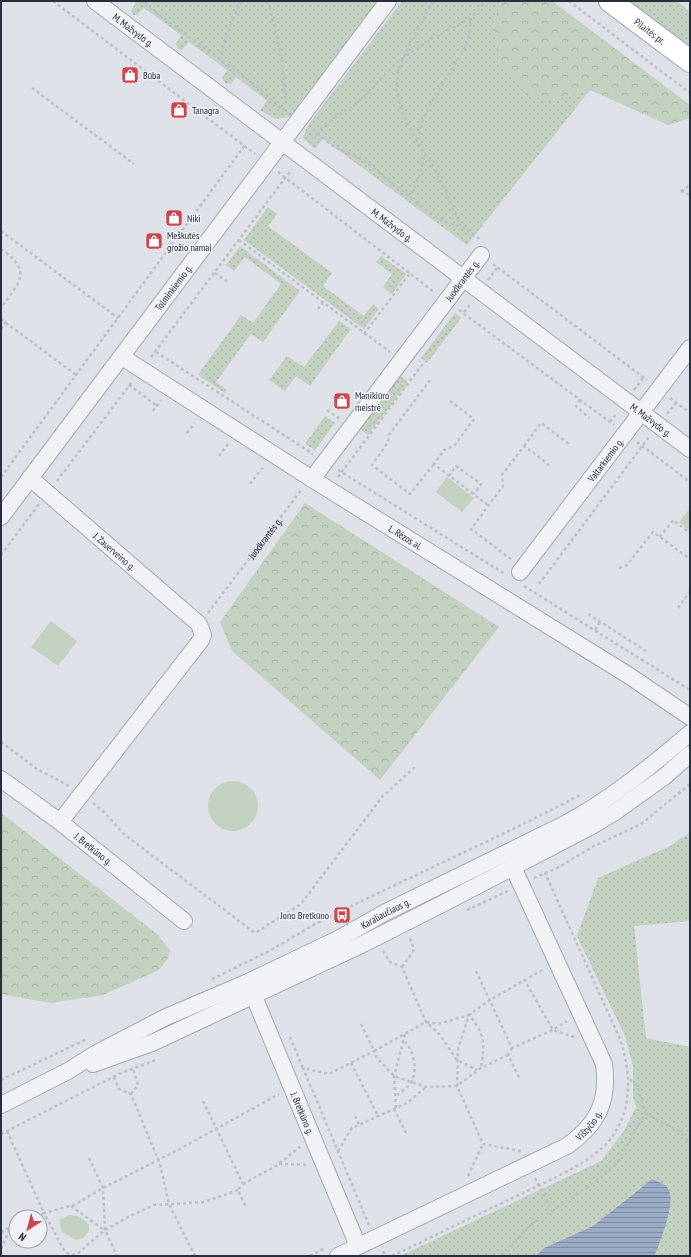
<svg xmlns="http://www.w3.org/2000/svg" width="691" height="1257" viewBox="0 0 691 1257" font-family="'PT Sans Narrow',sans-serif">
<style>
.grass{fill:url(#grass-dots)}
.forest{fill:url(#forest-crowns)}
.park{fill:#c2d1c0}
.water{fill:url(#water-rules)}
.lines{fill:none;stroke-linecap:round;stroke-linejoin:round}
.street-casing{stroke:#a4a8b2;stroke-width:18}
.primary-casing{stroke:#9ea4b3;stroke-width:24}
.path{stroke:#bdbfc6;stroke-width:2.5;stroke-dasharray:3 3;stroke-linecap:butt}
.street{stroke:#f1f2f6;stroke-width:16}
.primary{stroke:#fff;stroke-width:22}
.labels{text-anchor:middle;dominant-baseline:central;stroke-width:3;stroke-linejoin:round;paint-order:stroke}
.street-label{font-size:10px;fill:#282e3e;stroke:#eef0f5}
.poi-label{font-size:10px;fill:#282e3e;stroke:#eef0f5;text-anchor:start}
</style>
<defs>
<pattern id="grass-dots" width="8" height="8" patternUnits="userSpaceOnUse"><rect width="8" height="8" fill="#c2d1c0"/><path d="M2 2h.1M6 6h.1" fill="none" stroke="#a7b4a6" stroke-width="1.8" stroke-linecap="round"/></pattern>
<pattern id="forest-crowns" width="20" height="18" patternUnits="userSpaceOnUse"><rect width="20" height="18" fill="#c2d1c0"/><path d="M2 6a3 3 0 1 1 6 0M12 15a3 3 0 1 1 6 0" fill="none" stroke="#a7b4a6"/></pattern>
<pattern id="water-rules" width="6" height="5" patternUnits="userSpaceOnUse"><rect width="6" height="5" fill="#9babc6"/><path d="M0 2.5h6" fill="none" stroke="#7e8ca2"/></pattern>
</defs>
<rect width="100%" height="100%" fill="#dfe1e8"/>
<g class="grass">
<path d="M135,1H378L290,117L275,119L260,110L267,101L236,77L231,84L225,83L222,78L227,70L189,42L182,50L178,49L176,44L181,35L144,8L137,15H133L131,11L136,2Z"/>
<path d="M402,1H501L494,20L551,100L590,90L467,245L323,139L315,149L303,138L306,129L311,121Z"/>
<path d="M628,1H677L690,11V48Z"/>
<path d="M268,207L277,214L268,226L332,273L323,286L364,316L373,304L379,309L364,329L244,240Z"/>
<path d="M240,246L300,291L263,342L251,334L216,382L227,390L225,393L198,375L241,315L253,323L281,284L245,257L234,271L226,265Z"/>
<path d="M381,256L406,274L392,294L383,287L392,274L376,262Z"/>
<path d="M455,313L461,318L427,363L421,358Z"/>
<path d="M339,321L351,329L310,386L296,376L285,391L269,380L287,356L304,367Z"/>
<path d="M400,376L406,380L407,384L368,435L360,429Z"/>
<path d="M325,416L335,423L315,450L305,444Z"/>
<path d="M690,832V921L634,926L646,1038L690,1047V1256H654L657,1250L642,1186L593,1226L544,1248L536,1256H400L601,1161L624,1131L636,1107L633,1098V1067L625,1036L577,936L598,878L670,846Z"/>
</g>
<g class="forest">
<path d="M501,1H552L690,105V118L668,125L590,90L551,100L529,97L498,62L494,20Z"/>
<path d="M305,503L499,627L380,780L232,651L220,622Z"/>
<path d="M1,813L156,933L170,950L168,958L159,970L103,995L50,1003L1,994Z"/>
</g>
<g class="park">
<path d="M447,477L474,498L462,512L436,492Z"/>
<path d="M690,508V531L679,522Z"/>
<path d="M51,621L77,641L58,666L31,647Z"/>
<circle cx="233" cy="806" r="25"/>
<path d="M69,1215L78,1216L89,1224V1231L83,1238L76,1240L62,1232L59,1220Z"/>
</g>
<path class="water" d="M652,1179C659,1182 669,1185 670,1194C673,1209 662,1235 657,1250L654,1256H536L544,1248L593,1226Z"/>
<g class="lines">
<defs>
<g id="street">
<path id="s2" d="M95,1L690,449"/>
<path id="s3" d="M122,357L312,479L628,675L690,717"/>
<path id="s4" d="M30,478L199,624L203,635L201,640L60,822"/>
<path id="s5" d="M312,479L481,255"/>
<path id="s6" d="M1,517L388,1"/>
<path id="s7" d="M520,572L690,348"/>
<path id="s8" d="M1,779L60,822L184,921"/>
<path id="s9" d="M250,987L358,1246"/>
<path d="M93,1064L152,1043L361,945L444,903L588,828L615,812L664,777L690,754"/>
<path id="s10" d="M1,1105L68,1071L95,1054L166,1017L248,982L340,938L384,913L565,824C611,799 650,767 690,733"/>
<path id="s11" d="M338,1256L567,1146C598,1124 609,1101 604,1064L513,867"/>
</g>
<g id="primary">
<path id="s12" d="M610,1L690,61"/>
</g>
</defs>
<use href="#street" class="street-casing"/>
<use href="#primary" class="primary-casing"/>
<g class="path">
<path d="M53,1L255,154"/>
<path d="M140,1L260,89L284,111"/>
<path d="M268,1C277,37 287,73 284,111"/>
<path d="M433,1C423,21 404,51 398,72C389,107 423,147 438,176C446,192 453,209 461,226"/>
<path d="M569,1L690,93"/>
<path d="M220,60L226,36L241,1"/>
<path d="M32,88L134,164"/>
<path d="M317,134L336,148L362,159L430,213L448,223L461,226L481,240"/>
<path d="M418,140C423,103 452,75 467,43C470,36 470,26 471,18"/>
<path d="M310,144L323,126L362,99L397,62L433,38L471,18L486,1"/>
<path d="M278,172L434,292"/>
<path d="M681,191L690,185"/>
<path d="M681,191L690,195"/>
<path d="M410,199L422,168L424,154"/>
<path d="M1,231L118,318"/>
<path d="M239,240L390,352"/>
<path d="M1,249C33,272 20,281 1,308"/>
<path d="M493,264L647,380"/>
<path d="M215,273L229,283"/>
<path d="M488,280L497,268"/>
<path d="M318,309L323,303"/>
<path d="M459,310L614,425"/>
<path d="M464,312L471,303"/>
<path d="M1,319L76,375"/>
<path d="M1,329L6,322"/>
<path d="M364,334L410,273"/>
<path d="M156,352L313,454"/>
<path d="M151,357L292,169"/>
<path d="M430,380L389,435L388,442L372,465L410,494L434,464"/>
<path d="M129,385L157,406"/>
<path d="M634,390L643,378"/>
<path d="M670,398L690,413"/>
<path d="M580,400L576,406L589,418"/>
<path d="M450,401L474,419L454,446L444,450L434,464L489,506"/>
<path d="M327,410L340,419"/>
<path d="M153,411L161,400"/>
<path d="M667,414L676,403"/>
<path d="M610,422L617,413"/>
<path d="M187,433L195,423"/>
<path d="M637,442L690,482"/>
<path d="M524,446L541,423L569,444"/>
<path d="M219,456L228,444"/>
<path d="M338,470L505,574"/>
<path d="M449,476L456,466L481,484L474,494"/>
<path d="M1,477L245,145"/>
<path d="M338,477L422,365L420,361"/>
<path d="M57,481L132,382"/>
<path d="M250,484L264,466"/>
<path d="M660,537L673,520L690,533"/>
<path d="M1,555L39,504"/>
<path d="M511,559L471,529L503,486L502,475L524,446L547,463L550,468"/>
<path d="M619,568L627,565L653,532L690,559"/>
<path d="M539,584L649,437"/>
<path d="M524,586L690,690"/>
<path d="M678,608L690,591"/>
<path id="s1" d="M208,613L302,489"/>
<path d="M588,614L646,651"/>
<path d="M595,630L600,622"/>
<path d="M1,742L37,769L69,786"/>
<path d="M93,803L104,812L125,835L255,933L301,904L382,797L415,767"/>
<path d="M534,878L559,867L592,847L641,824L690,784"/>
<path d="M467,910L508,891"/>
<path d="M383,951L390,962L402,967L426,1022L440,1035L457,1060L477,1070"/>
<path d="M402,967L414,950L410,938"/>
<path d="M476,971L512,1048L553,1030L567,1021"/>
<path d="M212,979C231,970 249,961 267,952C289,940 310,926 333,915C416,874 500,837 582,794"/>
<path d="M524,979L553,1030L574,1037"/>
<path d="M361,1024L374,1051L426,1022L438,1024L469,1015C485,1034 485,1044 481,1067"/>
<path d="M290,1037L303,1068"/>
<path d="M512,1048L508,1055L520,1079"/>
<path d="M351,1063L378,1116"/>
<path d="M114,1077L119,1089L131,1094L160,1164L169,1204L195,1256"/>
<path d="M1,1080L87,1039"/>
<path d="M131,1094L138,1085L133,1069"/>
<path d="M397,1095C401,1092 408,1087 411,1083C418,1070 414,1051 405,1042"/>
<path d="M203,1101L243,1184L238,1190L246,1208"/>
<path d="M396,1108L394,1076L405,1034"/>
<path d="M394,1109L406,1133"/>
<path d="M645,1113L679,1131L690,1142"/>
<path d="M355,1116L359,1124"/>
<path d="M7,1131L44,1213L36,1217"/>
<path d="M680,1131L690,1130"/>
<path d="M1,1134L121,1073L156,1060"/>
<path d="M338,1151L352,1128L407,1103L426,1087"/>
<path d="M521,1151L483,1144L457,1086L458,1049L469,1015L490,1000L544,969"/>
<path d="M89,1158L103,1188L105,1230L117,1256"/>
<path d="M279,1164L308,1165"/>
<path d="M468,1176L483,1144"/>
<path d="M535,1178L552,1211"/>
<path d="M243,1184L276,1166L301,1146"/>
<path d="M238,1190L204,1202L154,1205L128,1217L105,1230L78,1253L72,1255L65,1252L44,1213L74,1205L103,1188L176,1151L279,1094"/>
<path d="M71,1206L104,1230"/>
<path d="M369,1225L303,1068L329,1074L374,1051L377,1058L394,1076L426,1087L457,1086L481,1068L508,1055"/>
<path d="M1,1232L16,1225"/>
<path d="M1,1249L10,1228"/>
<path d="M383,1251L386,1256"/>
<path d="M310,1256L325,1248"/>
<path d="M392,1256C430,1238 468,1219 506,1201C536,1186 593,1164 612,1137C633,1107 631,1073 620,1039L545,873"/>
<path d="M503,1256L529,1226L595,1182L619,1160L645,1113L639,1090L629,1078"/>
</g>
<use href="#street" class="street"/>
<use href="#primary" class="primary"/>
</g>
<defs>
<symbol id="shop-square" viewBox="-11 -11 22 22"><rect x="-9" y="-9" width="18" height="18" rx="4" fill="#c9474d" stroke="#eef0f5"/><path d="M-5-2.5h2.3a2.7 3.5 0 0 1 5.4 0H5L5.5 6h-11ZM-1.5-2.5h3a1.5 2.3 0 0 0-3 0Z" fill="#fff"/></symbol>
<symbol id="bus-square" viewBox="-11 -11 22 22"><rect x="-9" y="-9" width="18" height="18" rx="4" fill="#c9474d" stroke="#eef0f5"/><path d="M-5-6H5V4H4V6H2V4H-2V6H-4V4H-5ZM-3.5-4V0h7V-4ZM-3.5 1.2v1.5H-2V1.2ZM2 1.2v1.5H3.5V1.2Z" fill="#fff"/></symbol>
</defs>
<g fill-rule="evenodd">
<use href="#shop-square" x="120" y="65" width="20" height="20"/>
<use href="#shop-square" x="169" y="100" width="20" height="20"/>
<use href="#shop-square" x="164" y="208" width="20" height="20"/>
<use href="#shop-square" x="144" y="231" width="20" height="20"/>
<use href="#shop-square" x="332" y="391" width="20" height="20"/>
<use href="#bus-square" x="332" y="905" width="20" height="20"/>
</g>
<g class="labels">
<g class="street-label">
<text stroke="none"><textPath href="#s2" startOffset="48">M. Mažvydo g.</textPath></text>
<text stroke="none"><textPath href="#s12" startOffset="50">Pilaitės pr.</textPath></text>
<text stroke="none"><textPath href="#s2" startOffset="372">M. Mažvydo g.</textPath></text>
<text stroke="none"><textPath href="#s5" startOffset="249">Juodkrantės g.</textPath></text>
<text stroke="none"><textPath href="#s6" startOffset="287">Tolminkiemio g.</textPath></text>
<text stroke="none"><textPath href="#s2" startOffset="696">M. Mažvydo g.</textPath></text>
<text stroke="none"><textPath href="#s7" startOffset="141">Valtarkiemio g.</textPath></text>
<text stroke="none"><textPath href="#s1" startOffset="94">Juodkrantės g.</textPath></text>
<text stroke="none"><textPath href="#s3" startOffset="336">L. Rėzos al.</textPath></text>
<text stroke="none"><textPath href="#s4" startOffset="112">J. Zauerveino g.</textPath></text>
<text stroke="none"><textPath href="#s8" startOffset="116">J. Bretkūno g.</textPath></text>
<text stroke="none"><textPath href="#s10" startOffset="430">Karaliaučiaus g.</textPath></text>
<text stroke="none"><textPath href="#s9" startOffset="137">J. Bretkūno g.</textPath></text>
<text stroke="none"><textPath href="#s11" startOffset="284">Vištyčio g.</textPath></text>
</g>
<g class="poi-label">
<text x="143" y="75">Būba</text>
<text x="192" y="110">Tanagra</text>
<text x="187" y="218">Niki</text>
<text x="167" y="235">Meškutės<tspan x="167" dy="12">grožio namai</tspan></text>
<text x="355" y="395">Manikiūro<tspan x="355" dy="12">meistrė</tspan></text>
<text x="329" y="915" text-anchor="end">Jono Bretkūno</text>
</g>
</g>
<rect width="691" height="1257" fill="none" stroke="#282e3e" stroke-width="4"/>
<g transform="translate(28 1229) rotate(216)"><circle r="19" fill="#eef0f5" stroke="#9fa2ac"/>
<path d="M0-3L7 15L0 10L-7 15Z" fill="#c9474d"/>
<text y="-6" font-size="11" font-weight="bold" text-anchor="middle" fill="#282e3e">N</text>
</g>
</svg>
